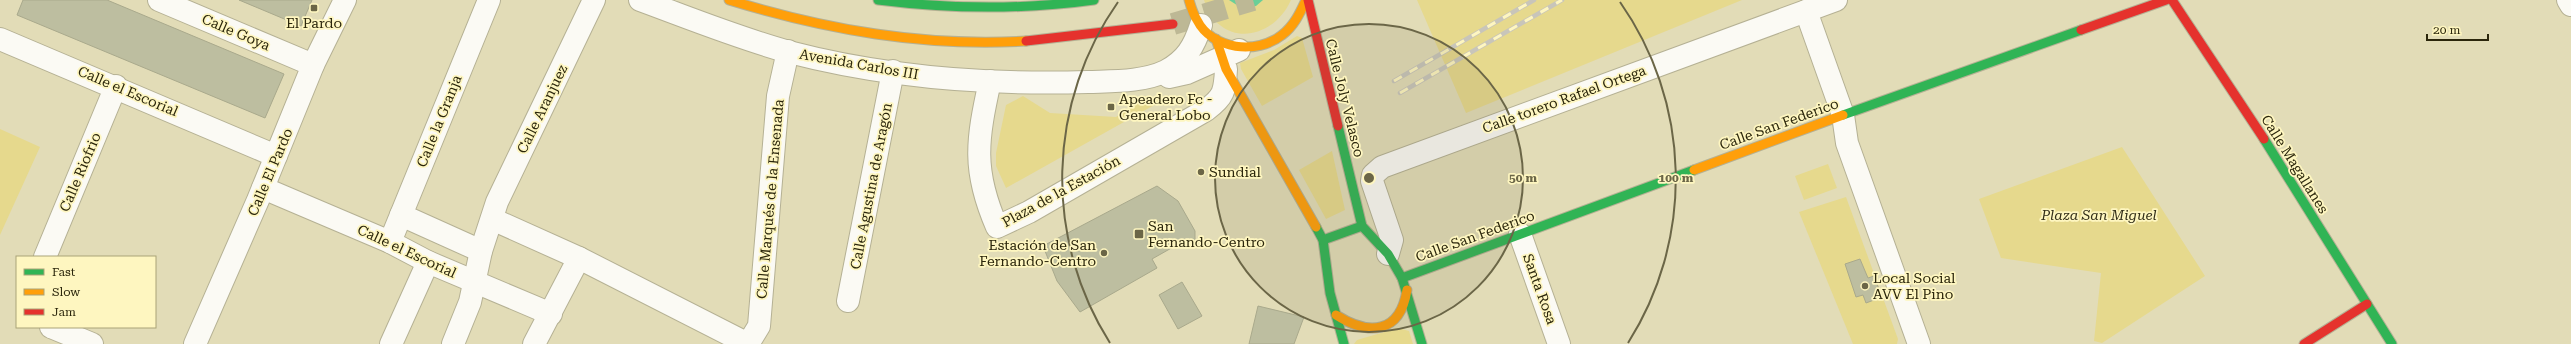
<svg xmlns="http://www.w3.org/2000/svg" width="2571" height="344" viewBox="0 0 2571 344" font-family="'Roboto Serif',serif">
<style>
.green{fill:#e6d98d}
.water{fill:#6acf98}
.building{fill:#bdbea0;stroke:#a9a98c}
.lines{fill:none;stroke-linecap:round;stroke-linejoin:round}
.highway-tunnel{stroke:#bdb895;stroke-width:22;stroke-dasharray:22 11;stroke-linecap:butt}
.street-casing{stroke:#b5b194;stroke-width:24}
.fast-casing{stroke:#b5b194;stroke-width:11}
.slow-casing{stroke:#b5b194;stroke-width:11}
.jam-casing{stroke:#b5b194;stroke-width:11}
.street{stroke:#fbfaf4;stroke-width:22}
.fast{stroke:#30b455;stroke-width:9}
.slow{stroke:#ff9f0a;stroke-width:9}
.jam{stroke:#e5322d;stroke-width:9}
.rail-casing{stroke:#c8c5ba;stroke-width:4.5}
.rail{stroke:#fef6c0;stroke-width:3;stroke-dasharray:9;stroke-linecap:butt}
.ring{fill:none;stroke:#6b6647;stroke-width:2}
.poi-dot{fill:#6b6647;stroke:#fef6c0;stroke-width:1.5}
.labels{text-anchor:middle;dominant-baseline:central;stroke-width:3.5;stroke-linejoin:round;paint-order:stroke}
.poi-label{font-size:14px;fill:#2b260b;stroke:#fef6c0;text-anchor:start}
.street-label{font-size:14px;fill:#2b260b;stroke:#fef6c0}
.park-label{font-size:14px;font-style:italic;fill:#322e18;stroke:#fef6c0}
.centre{fill:#6b6647;stroke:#fef6c0;stroke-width:2}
.ring-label{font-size:12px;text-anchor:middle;font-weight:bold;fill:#6b6647;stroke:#fef6c0;stroke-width:3.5;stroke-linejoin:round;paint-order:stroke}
</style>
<rect width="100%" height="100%" fill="#e2dcb7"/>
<g class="green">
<path d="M1204,0H1291C1272,42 1219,48 1204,0Z"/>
<path d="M1417,0H1742L1466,113Z"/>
<path d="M1297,36L1302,38L1313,77L1262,106L1241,69L1240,63L1274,50Z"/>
<path d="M1023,96L1050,113L1116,117L1145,96L1165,99L1006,188L996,166V153L1006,105Z"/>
<path d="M0,129L40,147L0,235Z"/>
<path d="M2122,147L2205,276L2102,343L2094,341L2101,273L2001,258L1979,199Z"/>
<path d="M1332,151L1345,210L1326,219L1299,170Z"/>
<path d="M1828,164L1837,188L1804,200L1795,176Z"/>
<path d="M1846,197L1898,339L1897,344H1853L1799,212Z"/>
<path d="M1398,328L1409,331L1413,344H1354L1357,340Z"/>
</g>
<path class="water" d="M1229,0H1263L1256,6L1243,9Z"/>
<g class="building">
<path d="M23,0H107L284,74L265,118L17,15Z"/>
<path d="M239,0H312L301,26Z"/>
<path d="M1157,186L1178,201L1195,231V241L1185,247L1175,246L1152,259L1157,268L1080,312L1057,281L1043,246Z"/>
<path d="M1860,259L1868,278L1874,276L1882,297L1866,303L1863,295L1856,297L1845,264Z"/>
<path d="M1182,282L1202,316L1178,329L1159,295Z"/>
<path d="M1258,306L1304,317L1294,344H1249Z"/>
</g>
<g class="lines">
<path class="highway-tunnel" d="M1173,24L1253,0"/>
<defs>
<g id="street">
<path d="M159,0L313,65"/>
<path d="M640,0C689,18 738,38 789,52C885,77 989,85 1088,82C1113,81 1143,82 1166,71C1186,60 1194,47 1201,25"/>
<path d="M2568,0L2571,5"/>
<path d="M1806,11L1843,115L1847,143L1919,344"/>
<path d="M0,39L276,156"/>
<path d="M1169,77L1187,73L1239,50"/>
<path d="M990,81C977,140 972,170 997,227L1029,212L1206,110C1224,97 1225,91 1226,69"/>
<path d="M263,188L390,242L428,262L551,314"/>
<path d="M401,215L481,251"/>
<path d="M492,219L579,258L748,344"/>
<path d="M1520,234L1559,344"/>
<path d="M390,242L489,0"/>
<path d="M1388,254L1392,240L1372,181L1373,175L1382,167L1836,0"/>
<path d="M45,257L116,86"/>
<path d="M848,301L893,71"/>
<path d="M51,327L92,344"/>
<path d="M195,344L258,200L313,65L345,0"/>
<path d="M391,344L428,262"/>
<path d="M453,344L470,302L481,251L497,202L594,0"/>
<path d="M534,344L579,258"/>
<path d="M748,344L759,326L778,96L788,51"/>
</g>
<g id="fast">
<path d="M878,0C950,9 1022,10 1094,0"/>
<path d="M1843,115L2081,30"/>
<path d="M1338,126L1362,226L1388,254L1402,278L1422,344"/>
<path d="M2264,139L2392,344"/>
<path d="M1316,227L1323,240L1330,293L1344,344"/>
<path d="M1323,240L1362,226"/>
<path d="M1402,278L1694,170"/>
</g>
<g id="slow">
<path d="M729,0C827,30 924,47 1026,41"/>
<path d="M1189,0C1191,7 1193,14 1197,20C1212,50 1257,55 1282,35C1294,26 1300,13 1306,0"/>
<path d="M1216,39L1226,69L1316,227"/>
<path d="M1694,170L1843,115"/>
<path d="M1336,315C1369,336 1400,334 1407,290"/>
</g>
<g id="jam">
<path d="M1308,0L1338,126"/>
<path d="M2172,0L2264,139"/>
<path d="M2081,30L2166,0"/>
<path d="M1026,41L1173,24"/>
<path d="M2304,344L2367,304"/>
</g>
</defs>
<use href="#street" class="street-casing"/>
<use href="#fast" class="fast-casing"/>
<use href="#slow" class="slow-casing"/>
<use href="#jam" class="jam-casing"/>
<use href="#street" class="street"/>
<use href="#fast" class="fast"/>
<use href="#slow" class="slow"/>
<use href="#jam" class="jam"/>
<defs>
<g id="rail">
<path d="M1394,81L1534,0"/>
<path d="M1400,93L1562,0"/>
</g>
</defs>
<use href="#rail" class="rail-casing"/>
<use href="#rail" class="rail"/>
</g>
<circle cx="1369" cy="178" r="154" fill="#6b6647" fill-opacity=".12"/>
<g class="ring">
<circle cx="1369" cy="178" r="154"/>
<path d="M1110 343A307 307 0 0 1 1118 2M1620 2A307 307 0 0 1 1628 343"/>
</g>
<g class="poi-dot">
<rect x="310" y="4" width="8" height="8" rx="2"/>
<rect x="1107" y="103" width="8" height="8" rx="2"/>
<circle cx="1201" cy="172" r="4"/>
<rect x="1134" y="229" width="10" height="10" rx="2"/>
<circle cx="1104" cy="253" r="4"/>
<circle cx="1865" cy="286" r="4"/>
</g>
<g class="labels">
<g class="poi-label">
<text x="314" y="23" text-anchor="middle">El Pardo</text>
<text x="1119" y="99">Apeadero Fc -<tspan x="1119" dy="16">General Lobo</tspan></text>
<text x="1209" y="172">Sundial</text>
<text x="1148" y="226">San<tspan x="1148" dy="16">Fernando-Centro</tspan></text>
<text x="1096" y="245" text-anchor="end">Estación de San<tspan x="1096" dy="16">Fernando-Centro</tspan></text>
<text x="1873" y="278">Local Social<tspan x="1873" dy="16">AVV El Pino</tspan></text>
</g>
<g class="street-label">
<text transform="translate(236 32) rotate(23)">Calle Goya</text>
<text transform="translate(859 64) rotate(10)">Avenida Carlos III</text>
<text transform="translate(128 91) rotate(23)">Calle el Escorial</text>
<text transform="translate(1345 98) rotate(76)">Calle Joly Velasco</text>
<text transform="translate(1564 99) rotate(-20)">Calle torero Rafael Ortega</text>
<text transform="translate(542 109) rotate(-64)">Calle Aranjuez</text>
<text transform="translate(439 121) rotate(-68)">Calle la Granja</text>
<text transform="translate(1779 124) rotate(-20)">Calle San Federico</text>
<text transform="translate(2295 164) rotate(58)">Calle Magallanes</text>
<text transform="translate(80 172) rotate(-67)">Calle Riofrio</text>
<text transform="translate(270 172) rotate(-67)">Calle El Pardo</text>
<text transform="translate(871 186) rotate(-79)">Calle Agustina de Aragón</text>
<text transform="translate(1061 191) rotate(-29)">Plaza de la Estación</text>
<text transform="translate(770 199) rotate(-85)">Calle Marqués de la Ensenada</text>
<text transform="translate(1475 236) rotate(-20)">Calle San Federico</text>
<text transform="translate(407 251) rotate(25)">Calle el Escorial</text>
<text transform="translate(1540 289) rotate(70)">Santa Rosa</text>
</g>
<g class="park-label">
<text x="2099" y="215">Plaza San Miguel</text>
</g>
</g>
<circle cx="1369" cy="178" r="6" class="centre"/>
<g class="ring-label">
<text x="1523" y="182">50 m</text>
<text x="1676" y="182">100 m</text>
</g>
<rect x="16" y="256" width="140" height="72" fill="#fef6c0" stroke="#aaa378"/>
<rect x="24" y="269" width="20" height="6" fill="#30b455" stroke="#aaa378"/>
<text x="52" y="276" font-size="12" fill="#2b260b">Fast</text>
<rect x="24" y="289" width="20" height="6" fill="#ff9f0a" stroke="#aaa378"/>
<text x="52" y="296" font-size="12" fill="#2b260b">Slow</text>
<rect x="24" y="309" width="20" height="6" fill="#e5322d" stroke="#aaa378"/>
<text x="52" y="316" font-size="12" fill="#2b260b">Jam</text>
<path d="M2427 34v6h61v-6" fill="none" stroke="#2b260b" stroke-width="2"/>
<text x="2433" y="34" font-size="12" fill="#2b260b" stroke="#fef6c0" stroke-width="3" paint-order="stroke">20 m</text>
</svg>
